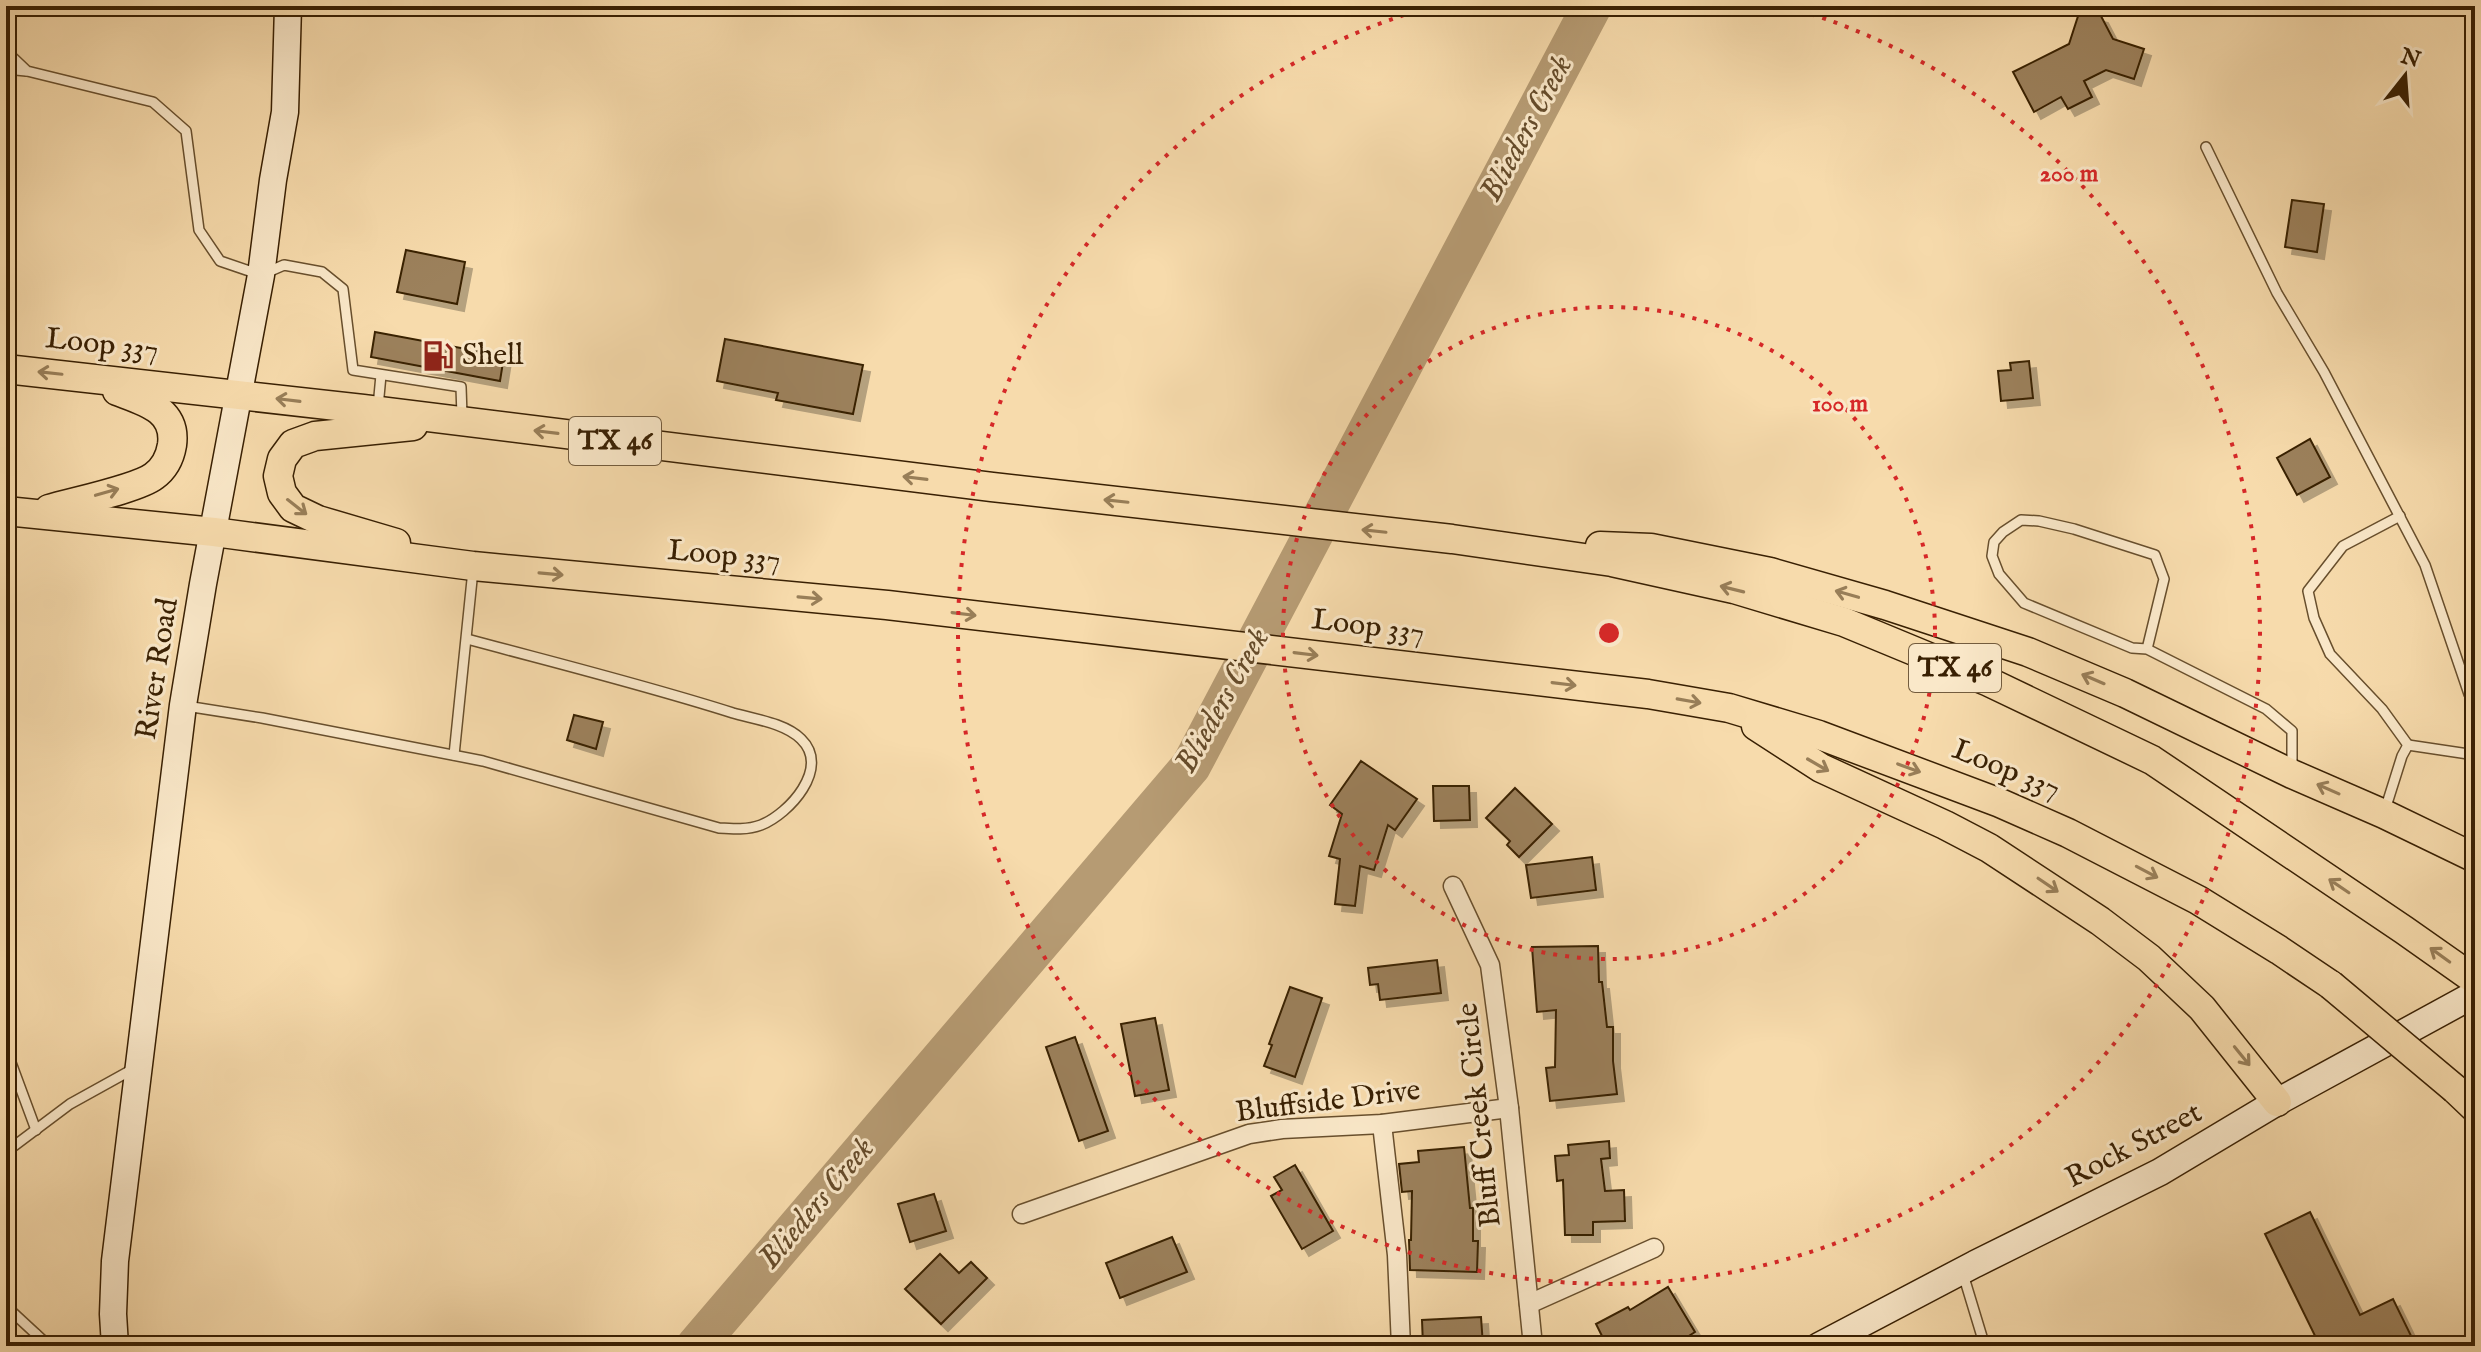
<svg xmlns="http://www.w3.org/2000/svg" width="2481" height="1352" viewBox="0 0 2481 1352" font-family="'IM FELL English',serif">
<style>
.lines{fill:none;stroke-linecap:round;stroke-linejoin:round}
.river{stroke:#b69b73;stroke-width:40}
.building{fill:#9c815b;stroke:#392003;stroke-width:2;filter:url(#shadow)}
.lane-casing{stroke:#684f2d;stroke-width:12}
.street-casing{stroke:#684f2d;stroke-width:21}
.secondary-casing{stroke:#392003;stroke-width:29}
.primary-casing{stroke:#392003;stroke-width:31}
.lane{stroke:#fae8c9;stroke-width:9}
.street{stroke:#fae8c9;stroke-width:18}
.secondary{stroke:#fae8c9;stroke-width:26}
.primary{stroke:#f7dbac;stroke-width:28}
.primary-bridge-casing{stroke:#392003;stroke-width:31;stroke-linecap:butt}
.primary-bridge{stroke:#f7dbac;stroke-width:28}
.oneway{stroke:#987e58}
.ring{fill:none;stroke:#d62828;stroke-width:4;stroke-dasharray:4 8}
.labels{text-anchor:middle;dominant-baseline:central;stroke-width:6;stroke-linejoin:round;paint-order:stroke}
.shield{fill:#fae8c9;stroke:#735c3e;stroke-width:2}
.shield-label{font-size:28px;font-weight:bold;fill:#392003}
.street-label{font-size:30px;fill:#392003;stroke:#fae8c9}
.poi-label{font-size:30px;fill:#392003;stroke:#fae8c9;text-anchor:start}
.water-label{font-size:32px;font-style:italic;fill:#654b2a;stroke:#fae8c9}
.centre{fill:#d62828;stroke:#fae8c9;stroke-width:4}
.ring-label{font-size:24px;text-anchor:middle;font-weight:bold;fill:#d62828;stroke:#fae8c9;stroke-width:6;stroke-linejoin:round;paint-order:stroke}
</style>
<defs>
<filter id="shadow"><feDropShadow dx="7" dy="7" stdDeviation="0" flood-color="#0004"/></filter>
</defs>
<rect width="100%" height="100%" fill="#f7dbac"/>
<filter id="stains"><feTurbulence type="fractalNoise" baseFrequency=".0025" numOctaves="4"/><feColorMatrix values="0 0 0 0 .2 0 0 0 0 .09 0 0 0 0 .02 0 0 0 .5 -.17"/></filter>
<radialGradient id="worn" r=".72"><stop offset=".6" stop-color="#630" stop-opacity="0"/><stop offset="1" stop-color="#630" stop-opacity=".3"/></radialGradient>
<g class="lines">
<path class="river" d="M696,1346L1191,766L1592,6"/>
</g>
<g class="building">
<path d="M2080,10L2101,16L2113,39L2144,49L2134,79L2106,70L2084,81L2092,97L2068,109L2061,97L2034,112L2013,72L2069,44Z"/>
<path d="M2292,200L2324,204L2317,252L2285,247Z"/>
<path d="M406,250L465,262L457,304L397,292Z"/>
<path d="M375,332L504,356L500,381L371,357Z"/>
<path d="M725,339L863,365L853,414L776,400L778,393L717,381Z"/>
<path d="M2029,361L2033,398L2001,401L1998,371L2011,370L2010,363Z"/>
<path d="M2310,439L2330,477L2297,495L2277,458Z"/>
<path d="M574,715L603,722L596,749L567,740Z"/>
<path d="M1361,761L1417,799L1395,830L1388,825L1374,870L1360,866L1355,906L1335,904L1340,859L1329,856L1342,814L1330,805Z"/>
<path d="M1433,786H1469L1470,820L1434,821Z"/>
<path d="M1515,788L1552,824L1519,857L1507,845L1510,841L1486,818Z"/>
<path d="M1592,857L1596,890L1531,898L1526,865Z"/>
<path d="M1598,946L1599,982H1602L1607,1027H1613V1061L1617,1094L1550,1101L1546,1068L1555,1067L1556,1010L1537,1012L1532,947Z"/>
<path d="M1437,960L1441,993L1380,1000L1378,984L1370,985L1368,968Z"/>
<path d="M1290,987L1322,998L1295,1077L1264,1066L1272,1045L1269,1044Z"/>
<path d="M1155,1018L1169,1090L1135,1096L1121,1024Z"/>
<path d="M1075,1037L1108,1131L1079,1141L1046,1047Z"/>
<path d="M1609,1141L1610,1158L1601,1159L1605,1191L1624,1190L1625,1221L1593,1222V1235H1565L1563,1180L1557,1181L1555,1156L1569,1155L1568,1145Z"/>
<path d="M1464,1147L1470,1208H1473V1241H1478L1477,1272L1410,1270L1409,1240H1411L1412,1191L1402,1192L1399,1164L1419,1162L1418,1151Z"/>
<path d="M1295,1165L1333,1231L1302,1249L1271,1196L1282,1190L1274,1177Z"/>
<path d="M934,1194L946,1231L910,1242L898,1204Z"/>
<path d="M2310,1212L2360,1315L2393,1299L2416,1346H2320L2265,1234Z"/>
<path d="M1172,1237L1187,1272L1120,1298L1106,1263Z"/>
<path d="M940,1254L959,1273L971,1262L987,1278L941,1324L905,1289Z"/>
<path d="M1668,1287L1695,1332L1673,1346H1607L1596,1324L1628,1307L1630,1310Z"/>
<path d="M1481,1317L1483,1346H1423L1422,1320Z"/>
</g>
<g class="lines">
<defs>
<g id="lane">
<path d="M6,51L27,71L153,102L186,131L199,230L220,261L261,275L284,265L322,272L343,289L353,370L461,387L462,416"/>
<path d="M6,69L26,71"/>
<path d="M2206,147L2277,293L2324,372L2425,565L2469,694L2475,703"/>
<path d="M378,407L381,375"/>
<path d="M2400,516L2343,546L2308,591L2314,618L2330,654L2382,709L2408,745"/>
<path d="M2147,649L2132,648L2024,603L1999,574L1992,556L1994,542L2003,532L2021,520L2039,521L2074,529L2155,555L2164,579L2147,649L2266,709L2292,731V770"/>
<path d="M186,706L262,718L483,761L719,828C733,829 748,830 761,825C789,814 831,768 801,739C785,723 754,719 733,713C645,685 556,663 467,639"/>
<path d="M454,755L473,570"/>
<path d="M2385,810L2402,756L2408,745L2475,755"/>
<path d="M6,1049L36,1130"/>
<path d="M6,1152L70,1104L135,1068"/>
<path d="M1963,1274L1983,1340L1987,1346"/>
<path d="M6,1303L9,1309L49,1346"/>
<path d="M33,1346L36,1334"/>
</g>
<g id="street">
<path d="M1453,886L1490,965L1509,1108L1533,1346"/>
<path d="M1382,1124L1397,1255L1401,1346"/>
<path d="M1022,1214L1249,1134L1282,1129L1382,1124L1509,1108"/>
<path d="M1529,1304L1654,1248"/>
</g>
<g id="secondary">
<path d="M115,1346L113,1314L115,1261L183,705L203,584L261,275L273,180L285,112L288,6"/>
<path d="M1819,1346L1975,1264L2160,1172L2277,1102L2475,994"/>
</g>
<g id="primary">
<path d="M6,369L363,409L992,487L1452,539L1612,562L1734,589L1844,622L1989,682L2152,760L2404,930L2475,980"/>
<path d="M49,509C72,502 137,489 154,476C165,468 170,457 172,445C177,409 143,401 117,391"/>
<path d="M6,511L214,532L473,566L887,605L1648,694L1729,708L1819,735L2000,803L2068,833L2198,900L2279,950L2331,985"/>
<path d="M396,543L318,520L293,508L282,493L278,476L282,459L293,444L315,436L413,426"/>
<path d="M1600,546L1651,548L1770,572L1885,605L2028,652L2125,693L2292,774L2384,814L2475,858"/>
<path d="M1756,726L1821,768L1945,825L1989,848L2100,921L2149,958L2202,1008L2277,1102"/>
<path d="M2455,1089L2475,1108"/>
</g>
</defs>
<use href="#lane" class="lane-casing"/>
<use href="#street" class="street-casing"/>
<use href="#secondary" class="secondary-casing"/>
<use href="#primary" class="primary-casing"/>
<use href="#lane" class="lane"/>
<use href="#street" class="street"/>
<use href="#secondary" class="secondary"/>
<use href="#primary" class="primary"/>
<defs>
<path id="primary-bridge" d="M2331,985L2455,1089"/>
</defs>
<use href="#primary-bridge" class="primary-bridge-casing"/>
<use href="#primary-bridge" class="primary-bridge"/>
</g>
<defs><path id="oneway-shaft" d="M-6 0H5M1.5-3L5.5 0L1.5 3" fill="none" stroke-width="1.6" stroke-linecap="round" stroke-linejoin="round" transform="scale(2)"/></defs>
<g class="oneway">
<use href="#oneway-shaft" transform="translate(50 373) rotate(-174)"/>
<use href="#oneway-shaft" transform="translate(288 400) rotate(-173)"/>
<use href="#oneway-shaft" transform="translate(546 432) rotate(-173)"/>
<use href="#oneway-shaft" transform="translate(915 478) rotate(-173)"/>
<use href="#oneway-shaft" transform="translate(107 492) rotate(-16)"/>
<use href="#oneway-shaft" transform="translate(1116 501) rotate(-174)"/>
<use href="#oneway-shaft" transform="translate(297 507) rotate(38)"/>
<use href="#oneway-shaft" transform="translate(1374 531) rotate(-174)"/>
<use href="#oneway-shaft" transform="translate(551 574) rotate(5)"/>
<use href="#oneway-shaft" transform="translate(1732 589) rotate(-166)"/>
<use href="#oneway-shaft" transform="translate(1847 594) rotate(-164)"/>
<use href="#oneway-shaft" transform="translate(810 598) rotate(5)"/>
<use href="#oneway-shaft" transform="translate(964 614) rotate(7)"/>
<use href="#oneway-shaft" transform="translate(1306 654) rotate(7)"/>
<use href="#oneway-shaft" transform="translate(2093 679) rotate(-157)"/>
<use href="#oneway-shaft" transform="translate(1564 684) rotate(7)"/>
<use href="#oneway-shaft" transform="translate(1689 701) rotate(10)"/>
<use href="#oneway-shaft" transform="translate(1818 765) rotate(30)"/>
<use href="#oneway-shaft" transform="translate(1909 768) rotate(20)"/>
<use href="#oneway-shaft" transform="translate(2328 789) rotate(-156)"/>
<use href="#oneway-shaft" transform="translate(2147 872) rotate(28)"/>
<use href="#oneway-shaft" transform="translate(2048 885) rotate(34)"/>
<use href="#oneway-shaft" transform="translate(2339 886) rotate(-146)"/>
<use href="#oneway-shaft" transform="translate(2440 955) rotate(-144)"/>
<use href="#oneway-shaft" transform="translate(2242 1056) rotate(51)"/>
</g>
<g class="ring">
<circle cx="1609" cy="633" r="326"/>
<path d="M1788 7A651 651 0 1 1 1430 7"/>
</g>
<defs>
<symbol id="fuel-bare" viewBox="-9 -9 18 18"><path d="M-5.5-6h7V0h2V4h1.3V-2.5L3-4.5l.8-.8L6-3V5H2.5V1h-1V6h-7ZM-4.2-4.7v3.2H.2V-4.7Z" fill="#8f2418" stroke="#fae8c9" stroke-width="2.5" paint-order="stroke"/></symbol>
</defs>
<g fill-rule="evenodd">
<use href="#fuel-bare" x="416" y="334" width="44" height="44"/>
</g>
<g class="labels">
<g class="shield">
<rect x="569" y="417" width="92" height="48" rx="6"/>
<rect x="1909" y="644" width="92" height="48" rx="6"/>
</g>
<g class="shield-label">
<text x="615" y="441">TX 46</text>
<text x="1955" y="668">TX 46</text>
</g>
<g class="street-label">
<text transform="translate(102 345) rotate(6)">Loop 337</text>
<text transform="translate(724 556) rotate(5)">Loop 337</text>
<text transform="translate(1368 627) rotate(7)">Loop 337</text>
<text transform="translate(158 669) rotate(-81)">River Road</text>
<text transform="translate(2006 770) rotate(22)">Loop 337</text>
<text transform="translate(1328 1102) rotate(-7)">Bluffside Drive</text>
<text transform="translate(1480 1115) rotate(-96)">Bluff Creek Circle</text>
<text transform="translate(2134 1146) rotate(-28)">Rock Street</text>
</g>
<g class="poi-label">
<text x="462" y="356">Shell</text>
</g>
<g class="water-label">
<text transform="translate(1527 129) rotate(-62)">Blieders Creek</text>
<text transform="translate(1223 701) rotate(-61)">Blieders Creek</text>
<text transform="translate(817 1204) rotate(-50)">Blieders Creek</text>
</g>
</g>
<circle cx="1609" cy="633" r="12" class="centre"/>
<g class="ring-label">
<text x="2069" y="181">200 m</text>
<text x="1840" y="411">100 m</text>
</g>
<rect width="2481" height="1352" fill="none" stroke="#f7dbac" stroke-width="32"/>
<rect x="8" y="8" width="2465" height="1336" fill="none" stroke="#392003" stroke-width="4"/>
<rect x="16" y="16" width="2449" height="1320" fill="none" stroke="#392003" stroke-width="2"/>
<g transform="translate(2405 76) rotate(17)" stroke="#fae8c9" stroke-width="6" paint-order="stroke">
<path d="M0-6L14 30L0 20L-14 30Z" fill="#392003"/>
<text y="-12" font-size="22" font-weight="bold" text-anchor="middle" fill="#392003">N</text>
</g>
<rect width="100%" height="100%" filter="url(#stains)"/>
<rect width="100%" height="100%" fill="url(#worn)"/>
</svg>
